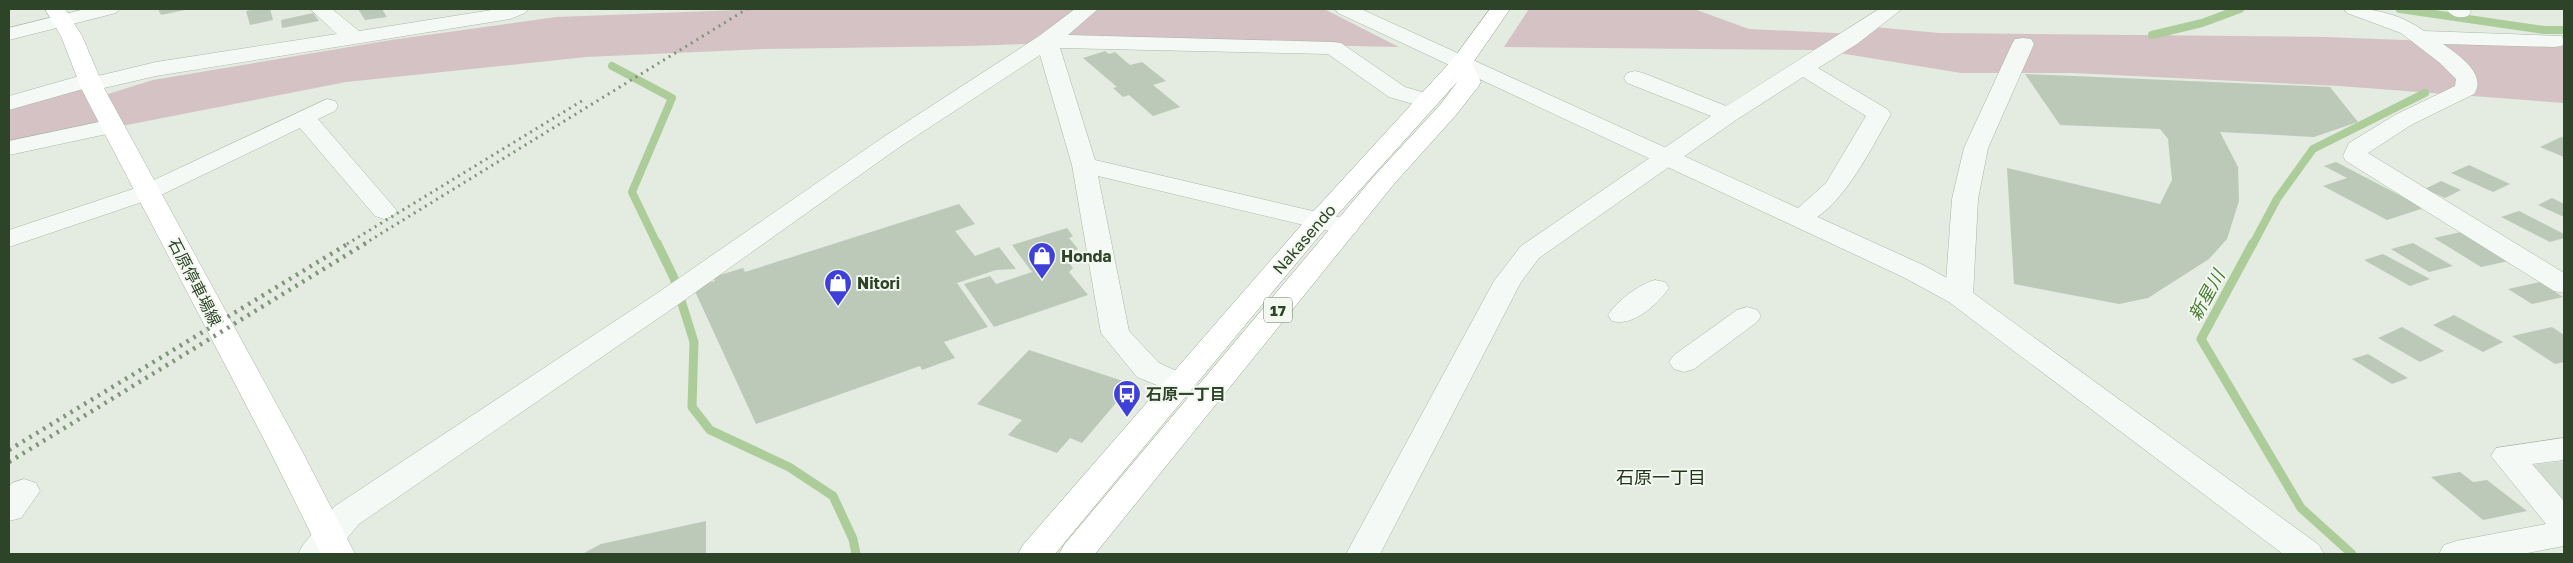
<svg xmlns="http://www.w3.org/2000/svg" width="2573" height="563" viewBox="0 0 2573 563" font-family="'Golos Text','Noto Sans JP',sans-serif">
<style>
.built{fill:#d2ddcf}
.green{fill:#d5c2c4}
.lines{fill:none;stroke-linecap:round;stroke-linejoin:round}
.stream-far1{stroke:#accd9a;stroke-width:8}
.stream{stroke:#accd9a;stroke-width:9}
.building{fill:#bcc9b8}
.minor-casing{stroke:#aab6a6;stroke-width:1}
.tertiary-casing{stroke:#aab6a6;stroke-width:1}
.secondary-casing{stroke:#aab6a6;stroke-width:1}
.trunk-casing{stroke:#8ea388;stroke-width:1}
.minor{fill:#f5f9f5;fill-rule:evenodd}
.tertiary{fill:#f5f9f5;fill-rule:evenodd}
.secondary{fill:#fff;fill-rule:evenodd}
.trunk{fill:#fff;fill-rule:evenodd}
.rail-far1{stroke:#80967a;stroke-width:3;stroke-dasharray:2 4.5;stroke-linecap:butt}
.rail{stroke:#80967a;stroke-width:4.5;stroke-dasharray:2.5 5.5;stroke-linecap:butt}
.labels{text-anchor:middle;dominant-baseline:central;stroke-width:4;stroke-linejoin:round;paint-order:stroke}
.shield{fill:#f3f8f1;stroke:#697a64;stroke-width:1}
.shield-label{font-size:15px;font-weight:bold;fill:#2e4428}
.street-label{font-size:16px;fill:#2e4428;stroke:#f3f8f1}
.poi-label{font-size:16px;font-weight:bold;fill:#2e4428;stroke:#f3f8f1;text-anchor:start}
.water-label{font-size:18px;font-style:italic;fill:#467b2f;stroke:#f3f8f1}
.neighbourhood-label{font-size:18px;fill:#20351a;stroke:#f3f8f1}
</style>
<rect width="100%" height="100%" fill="#e4ebe1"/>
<path class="built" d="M2564,461V511L2524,466Z"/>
<g class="green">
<path d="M764,9H1324L1399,47L1110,41L968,46L765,49L586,57L346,82L9,148V103L90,80L98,97L153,80L391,40L556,17Z"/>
<path d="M1529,9H1694L1749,29L1855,34L1816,50L1504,47Z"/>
<path d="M1874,27L1939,33L2325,37L2564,46V103L2339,86L2073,73H1961L1839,53Z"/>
</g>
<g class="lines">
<g class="stream-far1">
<path d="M2400,9L2544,30H2564"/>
<path d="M2152,35L2202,23L2240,9"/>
<path d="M612,66L672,98L632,192L657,244"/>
<path d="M2253,244L2277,199L2313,149L2425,93"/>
</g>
<g class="stream">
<path d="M657,243L674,278L694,342L692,407L710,430L789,467L833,496L853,539L856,554"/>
<path d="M2253,243L2201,339L2301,508L2352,554"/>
</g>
</g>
<g class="building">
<path d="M158,9H185V10L161,15Z"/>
<path d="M258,9H270L273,20L250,25L246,11Z"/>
<path d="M358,9H382L387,17L365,20Z"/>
<path d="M313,13L319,21L282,28L281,20Z"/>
<path d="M1105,51L1109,54L1115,52L1130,65L1142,62L1166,81L1153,85L1180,107L1153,116L1129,95L1123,97L1113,88L1117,87L1083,58Z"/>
<path d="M2025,74L2330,87L2358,122L2314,137L2220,132L2238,167L2239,201L2227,239L2209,259L2148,298L2119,304L2014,284L2007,168L2160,204L2172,180L2168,139L2160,129L2060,125Z"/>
<path d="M2561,137L2564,138V157L2540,147Z"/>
<path d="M2336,162L2424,208L2387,220L2323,186L2347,178L2324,166Z"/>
<path d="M2469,165L2510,184L2493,192L2451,173Z"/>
<path d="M2441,181L2461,190L2445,198L2425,189Z"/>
<path d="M2552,198L2564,204V217L2538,205Z"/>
<path d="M959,204L975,224L955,231L975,256L999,247L1016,269L996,270L957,283L988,327L944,342L955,358L922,370L920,366L756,424L693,287L715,281L713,277L743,268L745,272Z"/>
<path d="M2519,211L2564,234V238L2550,242L2501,217Z"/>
<path d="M1067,228L1073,236L1069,238L1078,249L1062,254L1073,268L1069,272L1088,295L994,327L964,284L990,276L996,284L1032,272L1012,245Z"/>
<path d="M2461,232L2509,261L2481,267L2434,238Z"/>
<path d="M2413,243L2453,266L2429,272L2391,249Z"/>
<path d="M2383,254L2430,279L2410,286L2364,260Z"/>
<path d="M2540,282L2563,297L2532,304L2508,289Z"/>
<path d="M2454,315L2503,342L2483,352L2433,325Z"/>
<path d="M2402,327L2444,351L2420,362L2378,338Z"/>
<path d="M2552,327L2564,335V362L2555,364L2512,336Z"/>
<path d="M1029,350L1132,384L1082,443L1070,438L1057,453L1008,435L1022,420L977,404Z"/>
<path d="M2368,354L2408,378L2392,384L2352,359Z"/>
<path d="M2460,472L2473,482L2487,480L2527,511L2483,520L2431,477Z"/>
<path d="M706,521V554H582L601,544Z"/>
</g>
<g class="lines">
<defs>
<g id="minor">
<path d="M85,9H119L116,13L9,40V28Z"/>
<path d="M310,9H332L359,31L498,9H528L525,13L510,19L156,76L91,91L83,89L9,110V96L90,73L98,76L156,62L337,34Z"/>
<path d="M1075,9H1098L1068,35L1333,42L1341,43L1405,87L1435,96L1438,101L1435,106L1427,108L1389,97L1328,54L1060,48L1095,160L1355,221L1359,227L1355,233L1346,235L1098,176L1129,331L1159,363L1190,377L1194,384L1190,391L1179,394L1137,377L1101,333L1072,165L1040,55L898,148L676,306L359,524L334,554H298L303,545L335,506L656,294L882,138L1039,36Z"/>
<path d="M1879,9H1902L1857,44L1818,68L1887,109L1891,114C1874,143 1831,233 1791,223L1787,218L1826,183L1866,116L1803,77L1736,120L1539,258L1521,282L1380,554H1346L1494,281L1521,246L1711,116L1627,83L1624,78L1627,73L1635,71L1643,73L1726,106Z"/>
<path d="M2344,9C2371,7 2401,14 2424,31L2562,36L2564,42L2562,46L2554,47L2443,44C2457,54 2488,74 2474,94L2411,125L2368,153L2564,273V293L2554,291L2346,161L2343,156L2349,143L2395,115L2455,86L2456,79L2440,63L2401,33L2347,13Z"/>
<path d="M2446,9H2469L2471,12L2468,16C2459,19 2452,17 2446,9Z"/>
<path d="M2023,38L2031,39L2034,44L1988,148L1978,199L1973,296L1969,302L1959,305L1949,302L1945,296L1952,199L1964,148L2012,44L2015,39Z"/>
<path d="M327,99L335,101L338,106L335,111L318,119L393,206L397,211L393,216L384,219L375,216L300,128L157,197L9,247V230L139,187Z"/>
<path d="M113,119L121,121L125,126L121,131L9,155V141Z"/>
<path d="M1655,280L1665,282L1669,288C1657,305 1633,327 1612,321L1608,315C1617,301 1639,284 1655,280Z"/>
<path d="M1747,307L1757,310L1761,316L1757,322L1694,369L1684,372L1674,369L1669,362L1674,355L1737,310Z"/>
<path d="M2564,438V460L2532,464L2564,501V546L2522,554H2439L2444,545L2456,541L2546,524L2491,456L2496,448Z"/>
<path d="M24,479L36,483L40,491L21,518L9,521V487L12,483Z"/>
</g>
<path id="tertiary" d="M1335,9H1361L1923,265L1969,290L2319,545L2324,554H2283L1949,302L1903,277L1338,13Z"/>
<path id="secondary" d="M45,9H65L82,36L105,90L302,451L355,554H321L270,451L82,90L61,36Z"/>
<path id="trunk" d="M1490,9H1510L1472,64L1481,82L1478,87L1456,115L1394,184L1095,554H1059L1064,545L1376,174L1440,105L1458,81L1329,224L1055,554H1018L1023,545L1311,214L1453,59Z"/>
</defs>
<use href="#minor" class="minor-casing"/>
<use href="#tertiary" class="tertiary-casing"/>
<use href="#secondary" class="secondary-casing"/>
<use href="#trunk" class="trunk-casing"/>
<use href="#minor" class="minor"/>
<use href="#tertiary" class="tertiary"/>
<use href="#secondary" class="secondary"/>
<use href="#trunk" class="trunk"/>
<g class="rail-far1">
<path d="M347,244L585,99"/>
<path d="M364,244L747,9"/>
</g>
<g class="rail">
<path d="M9,450L349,243"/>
<path d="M9,462L366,243"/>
</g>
</g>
<defs>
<symbol id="shop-pin" viewBox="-11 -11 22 30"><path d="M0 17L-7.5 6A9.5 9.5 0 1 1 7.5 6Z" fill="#3e40d8" stroke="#f3f8f1"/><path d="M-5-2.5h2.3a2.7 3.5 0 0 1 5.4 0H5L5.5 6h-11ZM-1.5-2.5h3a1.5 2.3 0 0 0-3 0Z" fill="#fff"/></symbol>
<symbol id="bus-pin" viewBox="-11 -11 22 30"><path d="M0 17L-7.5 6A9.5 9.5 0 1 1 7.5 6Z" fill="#3e40d8" stroke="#f3f8f1"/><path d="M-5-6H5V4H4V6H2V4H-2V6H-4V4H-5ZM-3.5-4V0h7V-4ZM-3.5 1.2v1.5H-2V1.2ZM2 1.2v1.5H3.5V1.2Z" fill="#fff"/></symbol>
</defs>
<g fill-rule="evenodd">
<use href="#shop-pin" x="1026" y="240" width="32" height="43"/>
<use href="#shop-pin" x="822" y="267" width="32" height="43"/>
<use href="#bus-pin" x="1111" y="378" width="32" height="43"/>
</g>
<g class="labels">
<rect class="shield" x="1264" y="297.5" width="28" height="25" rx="4"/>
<g class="shield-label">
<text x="1278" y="310">17</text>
</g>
<g class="street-label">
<text transform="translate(1304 239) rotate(-49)">Nakasendo</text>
<text transform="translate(195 282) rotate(63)">石原停車場線</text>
</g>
<g class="poi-label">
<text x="1061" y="256">Honda</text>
<text x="857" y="283">Nitori</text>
<text x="1146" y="394">石原一丁目</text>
</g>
<g class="water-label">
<text transform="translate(2206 295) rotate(-61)">新星川</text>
</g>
<g class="neighbourhood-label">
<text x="1661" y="477">石原一丁目</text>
</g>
</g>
<rect width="2573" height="563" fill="none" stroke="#2e4428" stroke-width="20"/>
</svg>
